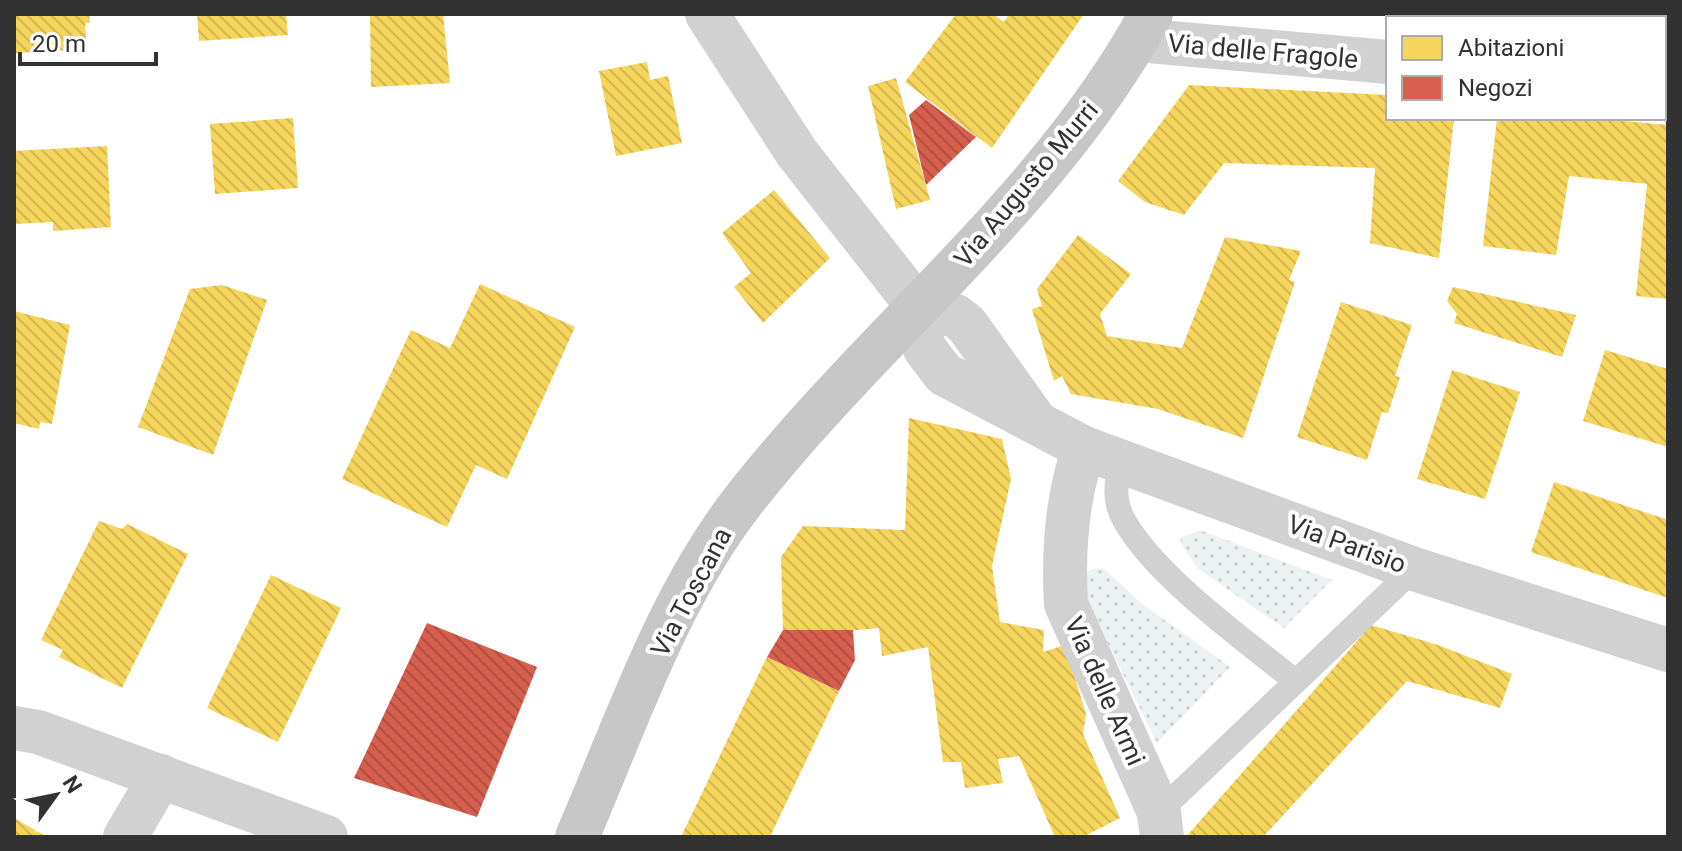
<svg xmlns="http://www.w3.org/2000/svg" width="1682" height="851" viewBox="0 0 1682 851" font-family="Roboto,sans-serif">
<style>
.grass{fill:url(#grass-dots)}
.homes{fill:url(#homes-back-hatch)}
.shops{fill:url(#shops-back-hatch)}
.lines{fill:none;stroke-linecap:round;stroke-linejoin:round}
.service{stroke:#d1d1d1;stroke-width:24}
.minor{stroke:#d1d1d1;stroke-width:44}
.tertiary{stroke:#d1d1d1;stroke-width:44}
.primary{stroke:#c7c7c7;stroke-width:44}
.labels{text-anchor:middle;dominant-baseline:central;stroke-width:8;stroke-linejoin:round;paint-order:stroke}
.street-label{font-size:26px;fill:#323232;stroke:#fff}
</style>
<defs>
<pattern id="grass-dots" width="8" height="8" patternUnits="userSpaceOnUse" patternTransform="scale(2)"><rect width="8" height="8" fill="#ecf1f2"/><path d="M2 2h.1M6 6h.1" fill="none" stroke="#cbcfd0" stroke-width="1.8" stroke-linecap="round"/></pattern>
<pattern id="homes-back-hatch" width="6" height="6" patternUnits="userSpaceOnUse" patternTransform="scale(2)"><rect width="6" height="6" fill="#f6d55c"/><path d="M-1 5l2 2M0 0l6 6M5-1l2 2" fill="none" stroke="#d3b750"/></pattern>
<pattern id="shops-back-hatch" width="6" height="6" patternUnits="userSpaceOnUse" patternTransform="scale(2)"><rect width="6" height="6" fill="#d6604d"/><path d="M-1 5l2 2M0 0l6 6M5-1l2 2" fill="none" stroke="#ae5041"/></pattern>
</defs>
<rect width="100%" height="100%" fill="#fff"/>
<g class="grass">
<path d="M1200,530L1332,580L1284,628L1197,568L1180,542L1182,537Z"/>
<path d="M1103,568L1141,603L1230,667L1157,743L1084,595L1082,577L1091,569Z"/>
</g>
<g class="homes">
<path d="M14,14H89L90,23H85L87,49L14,53Z"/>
<path d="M197,14H286L288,35L199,41Z"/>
<path d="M370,14H443L450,83L371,87Z"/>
<path d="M956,14H993L1004,22L1009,14H1084L992,148L905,82Z"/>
<path d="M647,62L650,80L668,76L682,143L616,156L599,71Z"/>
<path d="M896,78L930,200L896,209L868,86Z"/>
<path d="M1189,85L1388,95V118H1454L1439,258L1370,243L1375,168L1224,163L1184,215L1145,202L1118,181Z"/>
<path d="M293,118L298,188L215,194L210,124Z"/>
<path d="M1497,118H1592L1668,125V299L1636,296L1647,184L1569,176L1556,255L1483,246Z"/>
<path d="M107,146L111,227L53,231V222L14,224V151Z"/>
<path d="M774,190L830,258L763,323L734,287L751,273L722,233Z"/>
<path d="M1078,235L1131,274L1100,314L1107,336L1182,348L1225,237L1301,251L1289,280L1295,282L1243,438L1158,409L1071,394L1062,376L1054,381L1032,309L1042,306L1037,289Z"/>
<path d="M480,284L575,327L507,479L476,465L447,527L342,479L411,330L450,348Z"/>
<path d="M222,285L267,300L213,455L138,427L190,289Z"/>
<path d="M1453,287L1576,315L1562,357L1454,323L1457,314L1447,301Z"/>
<path d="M1341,302L1412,325L1395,376L1400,377L1388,413L1382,412L1367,460L1297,437Z"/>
<path d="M14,311L70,325L52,424L40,422L39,429L14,423Z"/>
<path d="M1605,350L1668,369V447L1583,421Z"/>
<path d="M1452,370L1520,392L1485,499L1417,479Z"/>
<path d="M909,418L1002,439L1011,479L992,566L1000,622L1044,630L1043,652L1065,645L1086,714L1083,734L1120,818L1083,837H1055L1019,756L998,759L1003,783L965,788L961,762H943L928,647L882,656L879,628L825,633L783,630L781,557L803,526L905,530Z"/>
<path d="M1554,482L1668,520V598L1531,552Z"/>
<path d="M99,521L122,529L127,524L188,554L122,688L59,657L63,650L41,640Z"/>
<path d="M271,575L341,608L278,742L207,708Z"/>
<path d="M1371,625L1438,645L1512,674L1500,708L1407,681L1263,837H1186Z"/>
<path d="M767,657L839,691L770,837H681Z"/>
<path d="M14,818L47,837H14Z"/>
</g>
<g class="shops">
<path d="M926,100L976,137L926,185L909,115Z"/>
<path d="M427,623L537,667L477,817L354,778Z"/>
<path d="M783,630H853L855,660L839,691L767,657Z"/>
</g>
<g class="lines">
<g class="service">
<path d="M1120,461C1116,482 1113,501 1124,520C1155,576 1243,639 1294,680"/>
<path d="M1159,812L1414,569"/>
</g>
<g class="minor">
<path d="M1137,40L1388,62"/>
<path d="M1664,87H1668"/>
<path d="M1034,419L967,325L956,316L918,307V330L925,349L944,374L1084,448L1414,569L1668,650"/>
<path d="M1084,448C1067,497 1063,552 1066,604L1159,812L1162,837"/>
<path d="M14,728L38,732L326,837"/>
<path d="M125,837L161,776"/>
</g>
<path class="tertiary" d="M707,14L797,153L918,307"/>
<path class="primary" d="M577,837C626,724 667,599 743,501C873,334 1049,202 1151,14"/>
</g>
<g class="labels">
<g class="street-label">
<text transform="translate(1263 51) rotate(5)">Via delle Fragole</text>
<text transform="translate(1026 184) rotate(-50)">Via Augusto Murri</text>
<text transform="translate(1347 544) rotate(20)">Via Parisio</text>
<text transform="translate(691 592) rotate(-62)">Via Toscana</text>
<text transform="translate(1105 691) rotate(66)">Via delle Armi</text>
</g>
</g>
<rect width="1682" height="851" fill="none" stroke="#323232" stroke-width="32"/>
<rect x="1386" y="16" width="280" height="104" fill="#ffffff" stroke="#adadad" stroke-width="2"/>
<rect x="1402" y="36" width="40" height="24" fill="#f6d55c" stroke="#adadad" stroke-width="2"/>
<text x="1458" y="56" font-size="24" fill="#323232">Abitazioni</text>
<rect x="1402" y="76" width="40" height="24" fill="#d6604d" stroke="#adadad" stroke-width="2"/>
<text x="1458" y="96" font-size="24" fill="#323232">Negozi</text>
<g transform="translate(56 795) rotate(57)" stroke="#ffffff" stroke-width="6" paint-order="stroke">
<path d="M0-6L14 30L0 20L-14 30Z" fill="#323232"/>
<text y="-12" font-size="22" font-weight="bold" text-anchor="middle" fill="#323232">N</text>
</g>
<path d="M20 52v12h136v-12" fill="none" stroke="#323232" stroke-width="4"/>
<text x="32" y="52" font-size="24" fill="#323232" stroke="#ffffff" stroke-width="6" paint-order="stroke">20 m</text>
</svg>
